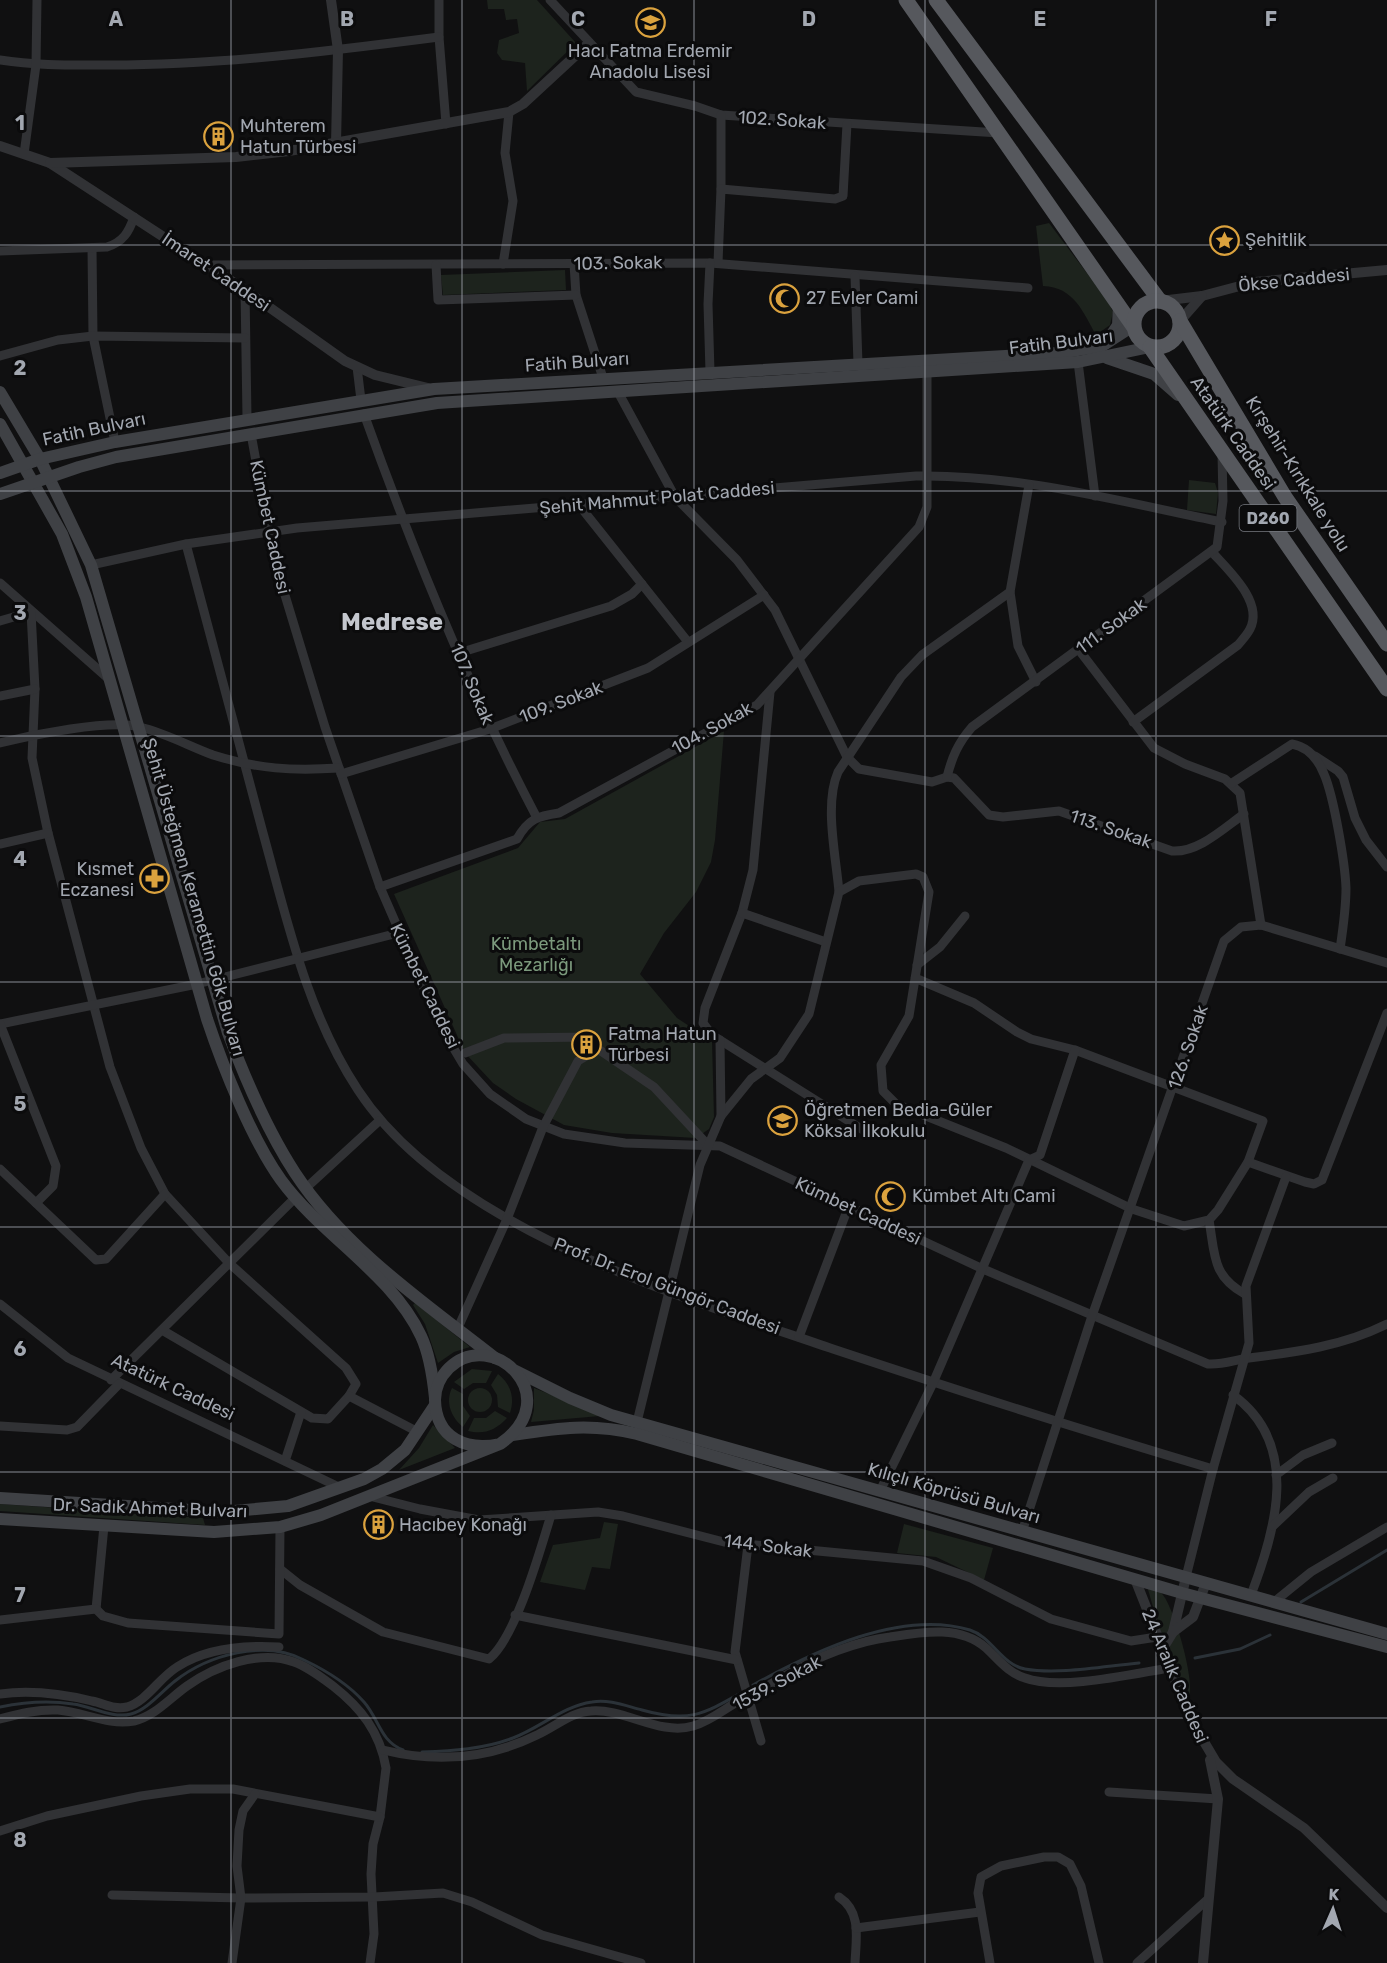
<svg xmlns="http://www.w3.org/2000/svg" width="1387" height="1963" viewBox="0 0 1387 1963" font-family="Rubik,sans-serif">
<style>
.green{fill:#1d231d}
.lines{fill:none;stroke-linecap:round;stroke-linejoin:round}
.stream{stroke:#2b3238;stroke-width:3}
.minor{stroke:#313235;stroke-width:9}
.tertiary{stroke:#313235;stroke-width:10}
.secondary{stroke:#3f4145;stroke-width:12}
.trunk{stroke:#56585d;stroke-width:15}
.grid{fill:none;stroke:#a2a7b0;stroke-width:1.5;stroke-opacity:0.55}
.labels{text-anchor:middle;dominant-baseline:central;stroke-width:6;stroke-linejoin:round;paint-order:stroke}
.shield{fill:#0b0b0c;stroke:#75787f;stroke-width:1.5}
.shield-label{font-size:16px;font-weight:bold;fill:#a2a7b0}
.poi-label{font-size:18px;fill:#a2a7b0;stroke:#0b0b0c;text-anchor:start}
.street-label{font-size:18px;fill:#a2a7b0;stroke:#0b0b0c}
.park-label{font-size:18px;fill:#7b997c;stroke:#0b0b0c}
.district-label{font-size:24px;font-weight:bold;fill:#c3c6cd;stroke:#0b0b0c}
.grid-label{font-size:20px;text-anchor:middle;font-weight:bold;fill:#a2a7b0;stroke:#0b0b0c;stroke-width:6;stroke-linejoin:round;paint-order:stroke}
</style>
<rect width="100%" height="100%" fill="#101011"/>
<g class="green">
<path d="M487,0H537L576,43L527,91L525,63L502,60L497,53L499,40L519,33L517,19L506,20L504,9H488Z"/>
<path d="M1049,223L1108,301L1113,312L1110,325L1096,335C1083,312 1074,287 1043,286L1036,226Z"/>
<path d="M565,270L566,290L443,295L441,275Z"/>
<path d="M1189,480L1215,483L1218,493L1216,514L1187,510Z"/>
<path d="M724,731L715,840L711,862L696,892L664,933L640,974L677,1018L712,1041L714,1117L709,1129L696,1138L612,1133L564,1125L516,1099L493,1083L465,1053L394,894L518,848L540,822L565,819Z"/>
<path d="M415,1303L470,1347L454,1352L438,1363L425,1324L413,1305Z"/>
<path d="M472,1369L492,1371L486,1383H473L464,1389L454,1382Z"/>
<path d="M498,1374C511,1384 515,1398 510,1413L498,1407L497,1395L491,1385Z"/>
<path d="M452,1388L463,1394V1406L470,1416L463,1427C451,1417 445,1402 452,1388Z"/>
<path d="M534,1388L600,1414V1416L531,1422L534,1410Z"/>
<circle cx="480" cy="1400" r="12"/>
<path d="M495,1411L507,1418C496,1430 484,1435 468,1431L474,1418H486Z"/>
<path d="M433,1425L455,1448L399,1470L419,1448Z"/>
<path d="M0,1504L203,1518L205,1525L0,1511Z"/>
<path d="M604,1522L618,1524L610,1569L592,1567L585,1590L540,1582L553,1545L600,1538Z"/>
<path d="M904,1524L993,1548L984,1580L936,1557L897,1553Z"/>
<path d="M1147,1586C1153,1588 1159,1590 1163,1595C1175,1611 1195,1680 1189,1699L1162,1638Z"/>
</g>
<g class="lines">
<g class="stream">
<path d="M1301,1602L1387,1550"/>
<path d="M1195,1658L1240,1649L1270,1635"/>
<path d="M753,1685C813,1652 900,1609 970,1630C992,1637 1002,1665 1025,1669C1058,1675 1105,1666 1139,1663"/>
<path d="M0,1707C24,1702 48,1700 73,1704C91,1706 112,1719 131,1714C147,1710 162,1691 175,1681C208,1655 265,1639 304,1660C325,1670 349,1685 364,1702C379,1719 380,1741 403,1750"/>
<path d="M422,1752C452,1751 484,1749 513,1738C540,1728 563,1706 592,1702C609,1699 626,1706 642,1710C688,1723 702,1715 741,1693"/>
</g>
<g class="minor">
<path d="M439,0V37L446,124"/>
<path d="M550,0L636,92L695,106L721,115L999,133"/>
<path d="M0,60C37,66 73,65 110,65C220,65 330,51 439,37"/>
<path d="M24,154L36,65L37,0"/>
<path d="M721,189V115"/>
<path d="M92,248L93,336L115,442"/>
<path d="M0,251L107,247C123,242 129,232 134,217"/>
<path d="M718,263L721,189L835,199L843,196L847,124"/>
<path d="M503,264L513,201L505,153L509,112"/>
<path d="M574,264L576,295L603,378"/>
<path d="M207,265L710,263L1028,288"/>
<path d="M436,265L438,300L576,295"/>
<path d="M855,276L858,364"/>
<path d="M245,290L247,418"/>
<path d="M0,356L58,340L93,336L245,338"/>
<path d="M1078,362L1095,496"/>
<path d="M357,367L361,400"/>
<path d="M710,372L708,304L710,263"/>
<path d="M618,392L675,497L737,560L775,610L847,757L859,769L932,782L947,777L954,778L989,815L1003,817L1059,811L1172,851C1198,853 1224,828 1244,814"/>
<path d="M364,414C413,551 468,687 536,816"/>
<path d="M251,434L274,559L325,727L380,887L441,1027L463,1064L490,1094L526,1119L564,1134L625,1143L720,1146L983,1269L1208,1364C1223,1365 1234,1360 1249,1358C1297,1352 1343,1346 1387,1324"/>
<path d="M579,505L688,642"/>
<path d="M186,544C212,640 237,737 263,833C287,920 307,1013 358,1090C449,1229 682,1297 833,1349C959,1391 1085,1431 1213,1469"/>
<path d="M91,565L186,544L297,528L916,476C1019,474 1122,502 1222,522"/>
<path d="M0,583L110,680"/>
<path d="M1010,592L1018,646L1036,682"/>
<path d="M0,621L31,612L35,689L32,758L48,833L110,1067L141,1148L165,1194L229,1263L346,1368L356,1384L349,1396L328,1419L312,1418L162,1330"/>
<path d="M1079,650L1154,748L1185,764L1225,779L1240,793L1261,925"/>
<path d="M459,653L611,606L632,594L642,584"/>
<path d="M770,692L753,870L742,913L705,1008L703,1023L712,1035L863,1130"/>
<path d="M0,696L35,689"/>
<path d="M1133,722L1238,645C1242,640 1247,635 1250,629C1264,602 1228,570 1212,552"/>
<path d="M0,743C32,735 109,719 140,727C165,733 189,746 213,755C258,769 292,771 339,768"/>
<path d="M1315,756L1338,771L1343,777L1355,818L1366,840L1387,867"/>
<path d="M341,774L490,729L648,668L764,595"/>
<path d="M947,777C952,757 958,743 972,727L1217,547L1223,501L1222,454"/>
<path d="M1232,783L1292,744C1308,747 1318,759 1324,774C1334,797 1345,863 1346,888C1346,909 1343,929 1340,949"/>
<path d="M0,844L48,833"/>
<path d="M380,887L517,839C528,819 538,816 559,813L757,705L919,527L927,507V373"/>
<path d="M839,892C836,856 824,804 838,772L901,677L922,655L1010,592L1029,485"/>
<path d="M742,913L826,942"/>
<path d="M917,965L940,947L965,916"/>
<path d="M0,1024L197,984L398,933"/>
<path d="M0,1024L56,1166L53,1186L36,1203"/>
<path d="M598,1049L654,1087L707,1144"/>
<path d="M721,1116L751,1079L780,1058L809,1014L839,892L859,881L916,874L923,877L929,892L909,1016L881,1065L883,1091L896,1104L1006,1148L1132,1209L1184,1226L1209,1220L1218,1210L1248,1162L1263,1121L1075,1050L1031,1039L1017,1032L974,1003L915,978"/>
<path d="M1248,1162L1305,1182L1314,1184L1322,1180L1387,1013"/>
<path d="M0,1169L96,1260L106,1259L165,1194"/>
<path d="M306,1188L379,1121"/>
<path d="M1209,1220C1215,1255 1212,1276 1245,1294"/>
<path d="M0,1304L68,1358L341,1488"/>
<path d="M457,1330L507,1219L543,1127L578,1061L598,1049L591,1037L504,1038L465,1053"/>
<path d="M799,1337L848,1208"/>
<path d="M111,1380L295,1198"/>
<path d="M1233,1395C1301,1444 1276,1529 1251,1595"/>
<path d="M349,1396L418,1432"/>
<path d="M637,1422L700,1165L721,1116L720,1040"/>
<path d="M0,1426L67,1430L77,1427L119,1384"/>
<path d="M285,1461L301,1412"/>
<path d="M1276,1475L1303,1455L1332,1443"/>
<path d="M880,1491L933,1383L1029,1160L1040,1155L1075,1050"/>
<path d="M369,1496L420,1509L479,1520L598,1512L623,1516L724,1542L923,1561L971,1578L1051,1619L1131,1641L1157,1637"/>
<path d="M1273,1526L1309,1492L1333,1478"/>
<path d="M1022,1532L1092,1316L1224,941L1241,927L1261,925L1387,963"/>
<path d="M748,1545L735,1652L761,1741"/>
<path d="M280,1569L300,1585L383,1632L489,1659C516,1637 540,1551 551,1515"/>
<path d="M1186,1577L1213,1469L1249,1343L1246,1286L1286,1177"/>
<path d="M1274,1602L1311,1572L1387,1527"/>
<path d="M96,1609L103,1616L128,1623L279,1634L280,1527"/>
<path d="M96,1609L104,1526"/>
<path d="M515,1615L737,1660"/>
<path d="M0,1620L96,1609"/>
<path d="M0,1694C29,1690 63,1694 92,1701C104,1703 113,1710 127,1707C147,1701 159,1678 177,1667C206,1648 245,1645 279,1647"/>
<path d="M0,1719C19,1714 38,1709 58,1710C84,1712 108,1726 134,1721C155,1716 170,1698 187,1686C215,1666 260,1649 294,1662C308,1667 321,1677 333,1686C361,1708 380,1732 386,1768L380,1817L373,1844L371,1874L374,1934L370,1963"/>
<path d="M383,1750C436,1763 488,1759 537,1735C555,1727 571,1712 591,1711C624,1708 660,1736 693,1726C714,1720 729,1704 749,1696C762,1690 775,1681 788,1674C817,1657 857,1641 890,1637C922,1632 960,1625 986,1648C998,1659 1008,1673 1025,1678C1060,1691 1132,1674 1169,1668"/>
<path d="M1109,1792L1218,1799"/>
<path d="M0,1831L47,1816L141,1796L190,1789H233L380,1817"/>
<path d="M112,1895L241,1898L374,1897L443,1893L472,1902L542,1935L641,1963"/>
<path d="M839,1897C862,1912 856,1939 855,1963"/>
<path d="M856,1928L980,1912"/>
<path d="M232,1963L241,1898L237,1866L239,1830L243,1811L255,1794"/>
<path d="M990,1963L978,1893L981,1877L1001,1866L1044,1857H1058L1070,1864L1081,1886L1099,1963"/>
<path d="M1137,1963L1208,1899"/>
</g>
<g class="tertiary">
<path d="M331,0L338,50L336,144"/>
<path d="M0,146L50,163L245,290L345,361L375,375L428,388"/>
<path d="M50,163L236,157L289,151L509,112L523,104L589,43"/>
<path d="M1160,301L1202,296L1255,282L1387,270"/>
<path d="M1180,321L1202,296"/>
<path d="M1135,1579L1190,1718L1216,1762L1233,1779L1304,1828L1387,1908"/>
<path d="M1173,1632L1186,1577"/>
<path d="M1162,1650L1173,1632L1193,1617L1206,1583"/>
<path d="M1203,1963L1218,1799L1210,1760"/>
</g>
<g class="secondary">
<path d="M1106,343L1118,325L1119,304"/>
<path d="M1107,358L1154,374L1178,395"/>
<path d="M0,392L40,459L91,565L228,1033C246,1081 267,1130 295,1173C345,1249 425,1303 495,1358"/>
<path d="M0,424L62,534L86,597L207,1019C223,1067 252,1140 281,1180C322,1236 392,1274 421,1336C430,1355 433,1378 435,1398"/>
<path d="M0,473L40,459L115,442L434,389L1059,353L1102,346L1133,326"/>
<path d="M0,494L79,467L116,457L437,403L1078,362L1150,347"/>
<path d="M516,1371L570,1398L611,1415L1387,1634"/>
<path d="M513,1435C559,1428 591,1423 637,1434L1182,1593L1387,1647"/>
<path d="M0,1498L223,1512L288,1506L364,1479L382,1469L405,1450L435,1405"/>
<path d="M0,1519L214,1532L280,1527L321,1515L500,1444C568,1397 492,1326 449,1368C441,1376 435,1388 435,1400C436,1439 467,1451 500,1444"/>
</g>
<g class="trunk">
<path d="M906,0L1133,326"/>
<path d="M936,0L1160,301"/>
<circle cx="1157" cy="324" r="23"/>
<path d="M1180,321L1285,497L1387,644"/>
<path d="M1150,347L1387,689"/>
</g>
</g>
<path class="grid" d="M231,0V1963M462,0V1963M694,0V1963M925,0V1963M1156,0V1963M0,245H1387M0,491H1387M0,736H1387M0,982H1387M0,1227H1387M0,1472H1387M0,1718H1387"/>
<defs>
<symbol id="school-ring" viewBox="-11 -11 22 22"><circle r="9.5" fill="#0b0b0c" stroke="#dba23e" stroke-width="1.5"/><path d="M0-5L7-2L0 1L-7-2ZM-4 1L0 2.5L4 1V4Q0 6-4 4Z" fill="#dba23e"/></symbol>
<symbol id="building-ring" viewBox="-11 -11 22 22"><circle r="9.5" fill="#0b0b0c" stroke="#dba23e" stroke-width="1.5"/><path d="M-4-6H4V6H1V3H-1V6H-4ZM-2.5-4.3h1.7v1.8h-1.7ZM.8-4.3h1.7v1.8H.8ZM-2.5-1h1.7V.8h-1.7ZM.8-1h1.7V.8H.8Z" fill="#dba23e"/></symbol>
<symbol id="sight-ring" viewBox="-11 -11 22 22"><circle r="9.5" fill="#0b0b0c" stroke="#dba23e" stroke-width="1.5"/><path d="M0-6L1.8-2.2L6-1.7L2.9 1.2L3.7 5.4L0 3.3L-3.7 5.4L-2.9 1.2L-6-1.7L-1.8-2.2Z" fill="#dba23e"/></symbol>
<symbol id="mosque-ring" viewBox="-11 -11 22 22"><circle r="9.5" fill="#0b0b0c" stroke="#dba23e" stroke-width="1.5"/><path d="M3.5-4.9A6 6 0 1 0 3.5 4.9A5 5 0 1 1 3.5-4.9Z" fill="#dba23e"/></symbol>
<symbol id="pharmacy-ring" viewBox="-11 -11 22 22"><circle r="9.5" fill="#0b0b0c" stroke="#dba23e" stroke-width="1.5"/><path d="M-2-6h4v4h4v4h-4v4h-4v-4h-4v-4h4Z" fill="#dba23e"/></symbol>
</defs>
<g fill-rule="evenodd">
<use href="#school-ring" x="634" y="6" width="33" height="33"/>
<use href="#building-ring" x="202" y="120" width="33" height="33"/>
<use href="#sight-ring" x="1208" y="224" width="33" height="33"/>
<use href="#mosque-ring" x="768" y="282" width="33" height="33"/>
<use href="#pharmacy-ring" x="138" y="862" width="33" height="33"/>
<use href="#building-ring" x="570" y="1028" width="33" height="33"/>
<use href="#school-ring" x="766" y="1104" width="33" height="33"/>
<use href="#mosque-ring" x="874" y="1180" width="33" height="33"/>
<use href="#building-ring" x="362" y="1508" width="33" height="33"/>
</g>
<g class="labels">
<rect class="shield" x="1239.5" y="505" width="57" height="26" rx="4.5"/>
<g class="shield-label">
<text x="1268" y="518">D260</text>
</g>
<g class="poi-label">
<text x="650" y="51" text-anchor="middle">Hacı Fatma Erdemir<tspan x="650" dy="21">Anadolu Lisesi</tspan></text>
<text x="240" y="126">Muhterem<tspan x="240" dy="21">Hatun Türbesi</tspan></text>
<text x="1245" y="240">Şehitlik</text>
<text x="806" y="298">27 Evler Cami</text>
<text x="134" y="869" text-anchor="end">Kısmet<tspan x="134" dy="21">Eczanesi</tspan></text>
<text x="608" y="1034">Fatma Hatun<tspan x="608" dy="21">Türbesi</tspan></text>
<text x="804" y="1110">Öğretmen Bedia-Güler<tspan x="804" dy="21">Köksal İlkokulu</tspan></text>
<text x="912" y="1196">Kümbet Altı Cami</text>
<text x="399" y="1525">Hacıbey Konağı</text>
</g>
<g class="street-label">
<text transform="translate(782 120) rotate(4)">102. Sokak</text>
<text transform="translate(618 263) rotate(-1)">103. Sokak</text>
<text transform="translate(216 272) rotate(34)">İmaret Caddesi</text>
<text transform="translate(1294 280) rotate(-6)">Ökse Caddesi</text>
<text transform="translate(1061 342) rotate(-7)">Fatih Bulvarı</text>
<text transform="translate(577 362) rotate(-4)">Fatih Bulvarı</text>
<text transform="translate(94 429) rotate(-12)">Fatih Bulvarı</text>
<text transform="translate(1233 433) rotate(55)">Atatürk Caddesi</text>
<text transform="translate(1298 474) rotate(58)">Kırşehir-Kırıkkale yolu</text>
<text transform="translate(657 498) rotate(-5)">Şehit Mahmut Polat Caddesi</text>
<text transform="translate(270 527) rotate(78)">Kümbet Caddesi</text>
<text transform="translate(1111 626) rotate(-36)">111. Sokak</text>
<text transform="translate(472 684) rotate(67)">107. Sokak</text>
<text transform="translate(561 702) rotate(-21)">109. Sokak</text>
<text transform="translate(712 728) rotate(-29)">104. Sokak</text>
<text transform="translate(1111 829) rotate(19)">113. Sokak</text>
<text transform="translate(194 897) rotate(74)">Şehit Üsteğmen Keramettin Gök Bulvarı</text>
<text transform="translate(425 986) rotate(64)">Kümbet Caddesi</text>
<text transform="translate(1188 1047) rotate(-71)">126. Sokak</text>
<text transform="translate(858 1211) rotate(25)">Kümbet Caddesi</text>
<text transform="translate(667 1286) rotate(21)">Prof. Dr. Erol Güngör Caddesi</text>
<text transform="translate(173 1387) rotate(25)">Atatürk Caddesi</text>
<text transform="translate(954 1493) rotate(16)">Kılıçlı Köprüsü Bulvarı</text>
<text transform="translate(150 1508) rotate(2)">Dr. Sadık Ahmet Bulvarı</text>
<text transform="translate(768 1546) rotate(7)">144. Sokak</text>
<text transform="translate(1175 1676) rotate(67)">24 Aralık Caddesi</text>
<text transform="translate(777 1683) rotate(-28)">1539. Sokak</text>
</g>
<g class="park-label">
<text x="536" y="944">Kümbetaltı<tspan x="536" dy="21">Mezarlığı</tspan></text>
</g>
<g class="district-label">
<text x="392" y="622">Medrese</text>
</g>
</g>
<g class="grid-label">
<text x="116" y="26">A</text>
<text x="347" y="26">B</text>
<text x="578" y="26">C</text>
<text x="809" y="26">D</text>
<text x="1040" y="26">E</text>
<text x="1271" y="26">F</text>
<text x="20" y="130">1</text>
<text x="20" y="375">2</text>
<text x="20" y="620">3</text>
<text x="20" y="866">4</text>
<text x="20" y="1111">5</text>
<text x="20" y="1356">6</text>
<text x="20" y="1602">7</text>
<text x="20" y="1847">8</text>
</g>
<g transform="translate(1333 1909) rotate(3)" stroke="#0b0b0c" stroke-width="4.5" paint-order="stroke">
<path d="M0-4.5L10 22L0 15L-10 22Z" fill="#a2a7b0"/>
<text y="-9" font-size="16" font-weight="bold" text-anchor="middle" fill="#a2a7b0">K</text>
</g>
</svg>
